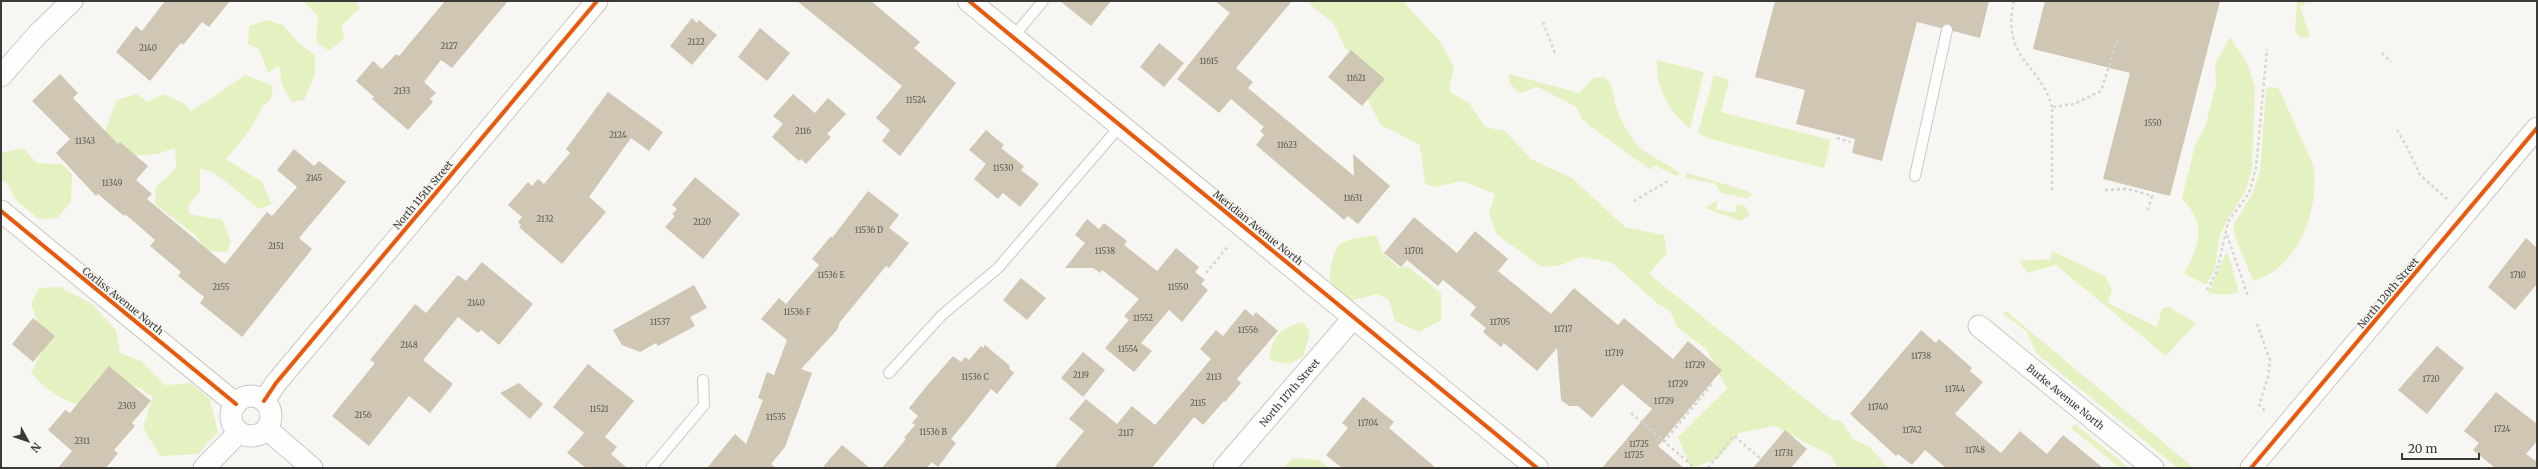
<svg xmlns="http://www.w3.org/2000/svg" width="2538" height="469" viewBox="0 0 2538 469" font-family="Merriweather,serif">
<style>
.green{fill:#e4f2c1}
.building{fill:#cfc7b4}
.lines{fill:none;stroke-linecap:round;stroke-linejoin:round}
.service-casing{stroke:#c9c8c6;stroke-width:12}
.minor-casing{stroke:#c9c8c6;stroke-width:23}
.tertiary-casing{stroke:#c9c8c6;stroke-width:24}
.path{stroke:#d5d5d4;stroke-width:2.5;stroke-dasharray:3 3;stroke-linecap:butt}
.service{stroke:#fefefd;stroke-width:10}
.minor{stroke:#fefefd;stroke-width:21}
.tertiary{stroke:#fefefd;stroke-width:22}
.cycleway-casing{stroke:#f9f7f2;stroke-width:6}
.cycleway{stroke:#e8590c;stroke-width:4}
.labels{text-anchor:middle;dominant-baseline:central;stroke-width:3;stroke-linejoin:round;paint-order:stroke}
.number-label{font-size:8px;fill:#5f5d57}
.street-label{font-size:10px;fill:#3a3a38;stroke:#f9f7f2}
</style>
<rect width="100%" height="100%" fill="#f8f6f3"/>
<g class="green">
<path d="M303,1H356L360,8L342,25L344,39L329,51L316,41L318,16Z"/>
<path d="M1306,1H1403L1441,43L1454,68L1449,91L1470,104L1485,127L1505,131L1531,159L1572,178L1625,227L1664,235L1667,253L1649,274L1832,420L1842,421L1853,439L1870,447L1888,468H1838L1830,455L1774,426L1739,433L1718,459L1691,468L1678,437L1727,389L1707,350L1677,327L1670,311L1658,304L1611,262L1581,257L1561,265L1542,267L1497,235L1489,214L1495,194L1463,181L1435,187L1425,184L1420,145L1381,125L1363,91L1366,69L1345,48L1334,24Z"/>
<path d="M2297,1H2308L2300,7L2310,37L2301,38L2295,32Z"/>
<path d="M267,20L283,25L301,45L315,55V75L304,100L292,102L282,85L279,65L268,73L259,49L248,44L249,26Z"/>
<path d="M2230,37L2248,65L2255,87L2252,169L2245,192L2226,222L2219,238L2215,269L2206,285L2184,273C2200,246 2207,223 2182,199L2196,142L2205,128L2216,84L2215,64Z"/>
<path d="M1657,60L1704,72L1690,129C1669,111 1655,88 1657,60Z"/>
<path d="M1509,74L1579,93L1594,78L1604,77C1615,86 1613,97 1617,110C1621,121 1629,136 1637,145C1644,154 1679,169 1680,174L1677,176L1654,165L1651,170L1590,126L1582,119L1576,107L1538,87L1520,93C1513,87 1507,83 1509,74Z"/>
<path d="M245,75L273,86L271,99L262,107L250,130L226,159L262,182L272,204L260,209C239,195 225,175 200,168V191L188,207L190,214L222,220L231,241L228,252L207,251L195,235L155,204L156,187L176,168L175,148C145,159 133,159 107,139L106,130L116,100L137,94L148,102L163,94L183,103L192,111Z"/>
<path d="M1714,75L1729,80L1721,112L1831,140L1824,168L1710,139L1698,133Z"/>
<path d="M2271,87L2278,88L2280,91C2288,110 2297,128 2305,147C2308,154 2313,162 2314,170C2319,212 2297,269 2253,281L2235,237L2233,225L2253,193L2260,171L2266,89Z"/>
<path d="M23,148L37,163L62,164L72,174L71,202L57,218L39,219L16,200L7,183L1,180V153Z"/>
<path d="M1687,173L1748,191L1753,195L1746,198L1721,193L1714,183L1685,178Z"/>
<path d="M1718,200L1716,209L1735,213L1737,204L1745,206L1750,215L1741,221L1705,208Z"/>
<path d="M1376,235L1382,252L1399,268L1407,266L1441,293V320L1419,332L1395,321L1389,300L1377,294L1350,301L1329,280C1334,240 1338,241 1376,235Z"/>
<path d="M2052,251L2105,276L2112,290L2108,303L2157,327L2162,308L2169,307L2196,323L2166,356L2056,265L2028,273L2019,261L2051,259Z"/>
<path d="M2228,253L2239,292L2226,295L2208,293L2225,255Z"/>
<path d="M60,287L92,304L116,330L120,353L141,361L165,385L191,383L210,399L218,432L198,454L160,456L143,427L153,397L136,386C129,391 121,399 113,402C82,416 51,395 31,373L49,337L42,333L31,304L39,288Z"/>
<path d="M2006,311L2194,468H2178L2042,358L2036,352L2026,331L2003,314Z"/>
<path d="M1303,322L1310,332L1303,357L1288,364L1269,360C1272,336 1279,328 1303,322Z"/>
<path d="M2075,424L2129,468H2120L2071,428Z"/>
<path d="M1293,458L1319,460L1330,468H1283Z"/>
</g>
<g class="building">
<path d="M165,1H230L209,27L202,22L183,45L181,43L150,81L116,52L136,26L142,31Z"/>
<path d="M445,1H508L452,68L441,60L424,82L436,93L430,99L433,102L408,130L372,99L374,97L356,81L373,61L382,69L396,54L399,56Z"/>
<path d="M797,1H871L920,42L914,48L956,83L900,156L882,141L890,130L876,118L902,86Z"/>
<path d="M1060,1H1111L1091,26Z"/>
<path d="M1215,1H1292L1236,68L1253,82L1248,88L1354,176L1353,154L1390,186L1358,224L1348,216L1344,220L1256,145L1264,135L1260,131L1264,127L1231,99L1219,113L1177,79L1230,13Z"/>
<path d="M1775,1H1989L1980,38L1953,31L1949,24H1945L1941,28L1917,22L1882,161L1852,153L1855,139L1796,124L1805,90L1755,77Z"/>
<path d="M2045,1H2220L2170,196L2103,179L2130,73L2033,49Z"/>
<path d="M692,18L697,23L699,20L717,35L692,65L670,46Z"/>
<path d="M760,28L790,53L767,81L738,57Z"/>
<path d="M1159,43L1184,63L1164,87L1140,67Z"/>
<path d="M1351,50L1385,79L1362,106L1328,77Z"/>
<path d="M60,74L78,93L73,98L118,144L120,142L148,166L136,180L152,194L147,199L225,264L267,212L272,216L297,187L277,170L294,149L314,166L319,161L346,182L299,238L312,249L242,337L200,303L204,297L178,276L181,272L150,246L155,240L125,214L124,216L98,194L96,196L56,153L70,139L32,101Z"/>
<path d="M608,92L663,132L649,151L631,138L589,197L606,212L562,264L519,227L521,225L518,222L522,217L508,205L528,182L532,186L538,179L544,184L570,153L566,149Z"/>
<path d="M793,94L815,113L828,98L846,114L827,134L831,137L806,164L801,159L799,161L772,137L783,124L773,116Z"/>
<path d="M986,130L1004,145L1001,148L1024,166L1021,170L1039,184L1020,207L1003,193L998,199L974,179L986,164L969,150Z"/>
<path d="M695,177L740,214L703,259L665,227L675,216L672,214L677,209L672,205Z"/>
<path d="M868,191L899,215L889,228L909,243L889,268L886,266L840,322L837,330L801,369L812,373L785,447L771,464L776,468H707L735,434L746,444L763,400L758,398L767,372L774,375L787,340L761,319L779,298L786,304L819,265L812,259L831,236L832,238Z"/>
<path d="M1414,217L1457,253L1475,231L1508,259L1498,271L1551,314L1574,288L1618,325L1624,318L1673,359L1688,341L1722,370L1658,446L1684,468H1602L1652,409L1622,384L1592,418L1578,406H1569L1561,400L1557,348L1537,371L1504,343L1501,347L1483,332L1486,328L1470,315L1476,307L1443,280L1438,286L1407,260L1401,267L1384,253Z"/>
<path d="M1087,219L1099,229L1104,223L1127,241L1124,245L1157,271L1176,248L1199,267L1195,272L1205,280L1201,284L1208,290L1182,322L1169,310L1141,343L1152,351L1134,372L1105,348L1129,320L1124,316L1139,299L1102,270L1100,273L1093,268H1065L1085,243L1075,235Z"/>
<path d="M2526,238L2537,248V284L2515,310L2488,287Z"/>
<path d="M482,262L533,304L499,345L481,330L478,333L458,317L423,360L453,384L430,413L409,396L369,446L332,416L375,363L370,360L415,304L426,313L458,275L466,281Z"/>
<path d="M1021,278L1046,298L1027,320L1003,300Z"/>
<path d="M694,285L707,308L690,317L695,326L658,346L656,343L640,352L622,345L613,330Z"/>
<path d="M1245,309L1253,316L1256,312L1278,331L1237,379L1241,383L1225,402L1224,401L1203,425L1194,417L1152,468H1054L1084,431L1069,419L1086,399L1117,424L1132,406L1155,425L1211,359L1200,349L1216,330L1223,336Z"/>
<path d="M33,318L55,336L33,362L12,344Z"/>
<path d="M1921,330L1936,343L1939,339L1972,368L1970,371L1983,382L1955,414L2001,453L2020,431L2047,454L2063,435L2103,468H1946L1925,450L1912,465L1898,454L1896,456L1850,414Z"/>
<path d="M985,345L1010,366L1009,368L1014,373L997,394L991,389L966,421L951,439L956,443L938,467L932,462L927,468H882L906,439L904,438L915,425L912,423L918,416L909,408L926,387L953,356L961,362L965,357L969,360L981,346L983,348Z"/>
<path d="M2437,346L2464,368L2427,414L2398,390Z"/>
<path d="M1083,352L1105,370L1083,397L1061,378Z"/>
<path d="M588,364L634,401L605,437L617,447L611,454L627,468H586L567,453L584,433L553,407Z"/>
<path d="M109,366L151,401L132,423L135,426L114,450L118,453L106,468H58L72,451L48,430L65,410L70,413Z"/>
<path d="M519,383L543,404L530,419L500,393Z"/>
<path d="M2496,392L2537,424V441L2526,454L2537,462V468H2495L2473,450L2479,443L2464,431Z"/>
<path d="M1363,397L1394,422L1389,428L1436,468H1342L1326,455L1348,428L1342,423Z"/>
<path d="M1785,430L1807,449L1791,468H1753Z"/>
<path d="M842,445L870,468H822Z"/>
</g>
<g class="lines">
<defs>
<g id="service">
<path d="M1013,37L1043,1"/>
<path d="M1915,176L1947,30"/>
<path d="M889,373L942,315L998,268L1121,125"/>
<path d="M651,468L704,405L703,380"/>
</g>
<g id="minor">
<path d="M1,76L38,34L72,1"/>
<path d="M1,211L236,404"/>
<path id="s1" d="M1979,326L2153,468"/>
<circle cx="251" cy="416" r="20"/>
<path d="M264,401L276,383L597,1"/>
<path d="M267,429L312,468"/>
<path d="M204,468L239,432"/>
<path id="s2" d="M1224,468L1354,317"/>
<path d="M2251,468L2537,128"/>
</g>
<path id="tertiary" d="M969,1L1537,468"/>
</defs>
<use href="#service" class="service-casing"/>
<use href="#minor" class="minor-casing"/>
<use href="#tertiary" class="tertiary-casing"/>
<g class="path">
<path d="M2014,1C2001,59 2040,63 2052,107"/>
<path d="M1543,22L1556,56"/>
<path d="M2382,53L2391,62"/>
<path d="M2397,130L2408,149L2420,175L2447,199"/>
<path d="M1837,138L1850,142"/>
<path d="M2052,190V107L2074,104L2101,91L2117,41"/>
<path d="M2105,190L2128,189L2152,196L2148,210"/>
<path d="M1634,201L1668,181"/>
<path d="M2227,235L2248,296"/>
<path d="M1206,273L1229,245"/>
<path d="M2207,290L2217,271L2228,222L2249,193L2256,168L2267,49"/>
<path d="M2257,324L2270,360L2268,377L2259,405L2265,411"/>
<path d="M1631,413L1695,468"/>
<path d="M1664,442L1713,383"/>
<path d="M1708,468L1734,436L1760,458"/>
</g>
<use href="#service" class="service"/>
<use href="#minor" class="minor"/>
<use href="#tertiary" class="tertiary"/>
<defs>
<g id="cycleway">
<path d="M969,1L1537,468"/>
<path d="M1,211L236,404"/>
<path d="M264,401L276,383L597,1"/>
<path d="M2251,468L2537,128"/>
</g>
</defs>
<use href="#cycleway" class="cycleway-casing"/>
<use href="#cycleway" class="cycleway"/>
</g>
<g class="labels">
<g class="number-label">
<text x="696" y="42">2122</text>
<text x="449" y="46">2127</text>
<text x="148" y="48">2140</text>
<text x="1209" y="61">11615</text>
<text x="1356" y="78">11621</text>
<text x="402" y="91">2133</text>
<text x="916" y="100">11524</text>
<text x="2153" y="123">1550</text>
<text x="803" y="131">2116</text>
<text x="618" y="135">2124</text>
<text x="85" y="141">11343</text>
<text x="1287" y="145">11623</text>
<text x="1003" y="168">11530</text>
<text x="314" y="178">2145</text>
<text x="112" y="183">11349</text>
<text x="1353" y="198">11631</text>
<text x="545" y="219">2132</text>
<text x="702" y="222">2120</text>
<text x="869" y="230">11536 D</text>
<text x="276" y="246">2151</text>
<text x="1105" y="251">11538</text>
<text x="1414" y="251">11701</text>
<text x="831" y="275">11536 E</text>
<text x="2518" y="275">1710</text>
<text x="221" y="287">2155</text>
<text x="1178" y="287">11550</text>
<text x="476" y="303">2140</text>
<text x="797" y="312">11536 F</text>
<text x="1143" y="318">11552</text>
<text x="660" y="322">11537</text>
<text x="1500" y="322">11705</text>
<text x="1563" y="329">11717</text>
<text x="1248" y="330">11556</text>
<text x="409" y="345">2148</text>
<text x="1128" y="349">11554</text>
<text x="1614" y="353">11719</text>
<text x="1921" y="356">11738</text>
<text x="1695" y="365">11729</text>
<text x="1081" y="375">2119</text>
<text x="975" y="377">11536 C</text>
<text x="1214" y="377">2113</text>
<text x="2431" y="379">1720</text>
<text x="1678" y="384">11729</text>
<text x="1955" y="389">11744</text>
<text x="1664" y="401">11729</text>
<text x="1198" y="403">2115</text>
<text x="127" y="406">2303</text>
<text x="1878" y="407">11740</text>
<text x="599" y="409">11521</text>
<text x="363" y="415">2156</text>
<text x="776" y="417">11535</text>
<text x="1368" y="423">11704</text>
<text x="2502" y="429">1724</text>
<text x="1912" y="430">11742</text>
<text x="933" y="432">11536 B</text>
<text x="1126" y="433">2117</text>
<text x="82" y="441">2311</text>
<text x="1639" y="444">11725</text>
<text x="1975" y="450">11748</text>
<text x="1784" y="453">11731</text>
<text x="1634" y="455">11725</text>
</g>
<g class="street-label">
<text transform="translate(423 195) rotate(-50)">North 115th Street</text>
<text transform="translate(1258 228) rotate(39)">Meridian Avenue North</text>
<text transform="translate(2388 293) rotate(-50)">North 120th Street</text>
<text transform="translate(123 301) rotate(39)">Corliss Avenue North</text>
<text stroke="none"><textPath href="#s2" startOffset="100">North 117th Street</textPath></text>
<text stroke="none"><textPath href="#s1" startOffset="112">Burke Avenue North</textPath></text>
</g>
</g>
<rect width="2538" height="469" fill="none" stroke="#3a3a38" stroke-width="4"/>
<g transform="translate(28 441) rotate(130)" stroke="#f9f7f2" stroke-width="3" paint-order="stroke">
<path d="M0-3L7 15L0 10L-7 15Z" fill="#3a3a38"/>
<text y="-6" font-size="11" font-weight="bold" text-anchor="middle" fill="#3a3a38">N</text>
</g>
<path d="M2402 453v6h77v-6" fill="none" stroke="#3a3a38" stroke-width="2"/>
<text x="2408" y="453" font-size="12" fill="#3a3a38" stroke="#f9f7f2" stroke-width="3" paint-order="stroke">20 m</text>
</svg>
